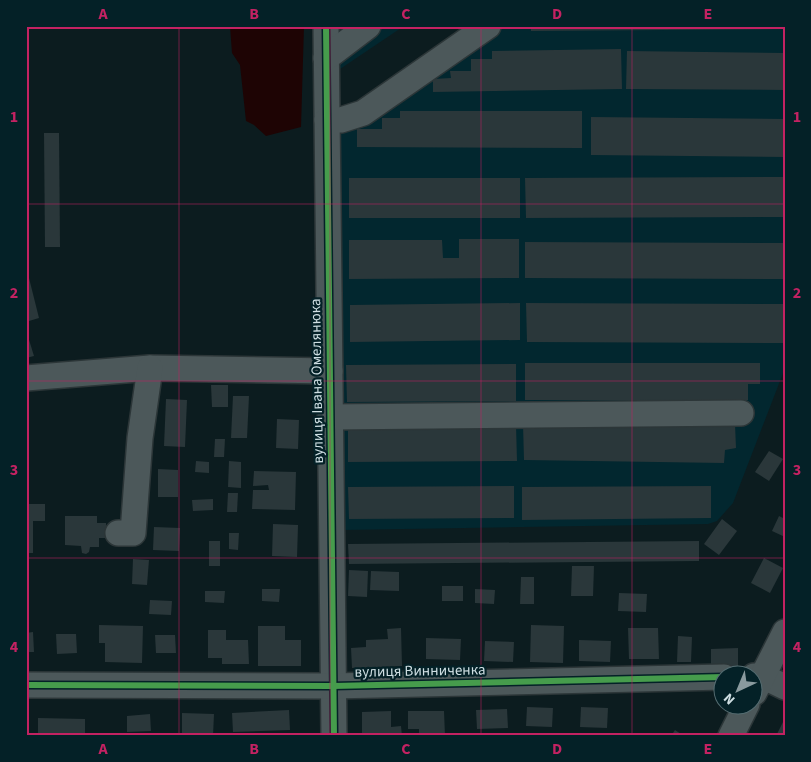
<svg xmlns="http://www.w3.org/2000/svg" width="811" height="762" viewBox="0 0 811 762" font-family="'Source Sans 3',sans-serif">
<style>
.built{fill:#02272f}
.water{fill:#1e0404}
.building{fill:#2a373a}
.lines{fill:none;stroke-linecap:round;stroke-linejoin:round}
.minor-casing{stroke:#2c3638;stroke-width:28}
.minor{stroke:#4c585a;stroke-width:25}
.cycleway-casing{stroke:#042127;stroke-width:9}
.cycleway{stroke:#469c4c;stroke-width:6}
.grid{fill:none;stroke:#c32262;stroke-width:1;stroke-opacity:0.55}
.labels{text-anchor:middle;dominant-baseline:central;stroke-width:4.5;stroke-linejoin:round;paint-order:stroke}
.street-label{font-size:15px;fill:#cedee2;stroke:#042127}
.neatline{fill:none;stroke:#c32262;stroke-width:2}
.grid-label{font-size:16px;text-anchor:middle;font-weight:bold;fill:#c32262}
</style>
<rect width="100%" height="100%" fill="#0c1c1f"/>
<g class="built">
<path d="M334,26H404L340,69Z"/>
<path d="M478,26H785V368L733,503L717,521L708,524L343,530L337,127Z"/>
</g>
<path class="water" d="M230,26H304L301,127L266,136L254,125L246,121L240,65L232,53Z"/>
<g class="building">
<path d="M531,26H785V29L531,31Z"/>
<path d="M621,49L622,89L433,92V79L451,78L450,71H471V59H492V51Z"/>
<path d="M627,51L785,53V90L626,89Z"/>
<path d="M400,111H582V148L357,147V129H382V118H400Z"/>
<path d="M591,117L785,119V157L591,155Z"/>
<path d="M44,133H59L60,247H45Z"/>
<path d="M785,177V217L526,218L525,178Z"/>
<rect x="349" y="178" width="171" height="40"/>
<path d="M459,239H519V278L349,279V240H442L443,258H459Z"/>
<path d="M525,242L785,243V279L525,278Z"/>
<path d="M26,278H29L39,318L29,321L26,308Z"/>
<path d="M520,303V340L350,342V305Z"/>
<path d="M526,303L785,304V343L527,342Z"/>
<path d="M26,330L34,356L26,358Z"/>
<path d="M525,363H760V384H748V400H525Z"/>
<path d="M516,364V401L347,402L346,365Z"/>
<path d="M211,385H228V407H212Z"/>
<path d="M233,396H249L247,438H231Z"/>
<path d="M166,399L187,400L185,447L164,446Z"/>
<path d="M277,419L299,420L298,449L276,448Z"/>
<path d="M523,424H735L736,448L725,450L724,463L524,460Z"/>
<path d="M516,425L517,461L348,462V426Z"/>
<path d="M215,439H225L224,457H214Z"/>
<path d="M769,451L783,459L769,481L755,472Z"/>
<path d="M196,461L209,462V473L195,472Z"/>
<path d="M229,461L241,462V488L228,487Z"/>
<path d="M158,469L178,470V497H158Z"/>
<path d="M254,471L296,472L295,510L252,509L253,490H269L268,485L253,486Z"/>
<path d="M514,486V518L349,519L348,487Z"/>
<path d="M711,486V518L522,520V487Z"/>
<path d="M228,493H238L237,512H227Z"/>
<path d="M213,499V510L193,511L192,500Z"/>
<path d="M26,504H45V521H33V553H26Z"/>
<path d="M65,516H97V523H106V538H99V547H90L89,552L86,554L82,553L81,546L65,545Z"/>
<path d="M779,516L785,519V537L772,531Z"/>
<path d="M722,519L737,531L719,555L704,544Z"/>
<path d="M273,524L298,525L297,557L272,556Z"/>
<path d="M154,527L180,528L179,551L153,550Z"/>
<path d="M229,533H239L238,550L229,549Z"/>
<rect x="209" y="541" width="11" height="25"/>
<path d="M699,541V561L349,564L348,544Z"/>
<path d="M764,558L783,568L770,593L751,583Z"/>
<path d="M133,559L149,560L147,585L132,584Z"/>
<path d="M572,566H594L593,596H571Z"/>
<path d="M349,570L368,571L367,597L348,596Z"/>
<path d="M371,571L399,572V591L370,590Z"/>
<path d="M521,577H534V604H520Z"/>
<rect x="442" y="586" width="21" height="15"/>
<path d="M262,589H280L279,602L262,601Z"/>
<path d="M475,589L495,590L494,604L475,603Z"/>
<path d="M205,591H225L224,603L205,602Z"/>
<path d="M619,593L647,594L646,612L618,611Z"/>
<path d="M150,600L172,601L171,615L149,614Z"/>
<path d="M99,625L143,626L142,663L105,662V643H99Z"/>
<path d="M531,625L564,626L563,663L530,662Z"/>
<path d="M258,626H285V640H301V666H258Z"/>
<path d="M401,628L402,666L352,668L351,648L366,647V640L388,639L387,629Z"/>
<path d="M628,628H658L659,659H629Z"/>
<path d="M208,630H226V640H248L249,664H222V658H208Z"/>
<path d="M33,632L34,652H26V633Z"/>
<path d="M56,634H76L77,653L57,654Z"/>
<path d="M155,635H175L176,653H156Z"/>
<path d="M678,636L692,637L691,662H677Z"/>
<path d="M426,638L461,639L460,660L426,659Z"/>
<path d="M579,640L611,641L610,662L579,661Z"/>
<path d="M485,641L514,642L513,662L484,661Z"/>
<path d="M738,648V668L711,669V649Z"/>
<path d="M527,707L553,708L552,727L526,726Z"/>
<path d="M581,707L608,708L607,728L580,727Z"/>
<path d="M507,709L508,728L477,729L476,710Z"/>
<path d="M289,710L290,730L233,732L232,713Z"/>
<path d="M391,711V727L401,726L402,736H362V712Z"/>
<path d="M408,711H444L445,736H419V729H408Z"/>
<path d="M182,713L214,714L213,736H182Z"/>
<path d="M150,714L151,731L127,732V716Z"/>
<path d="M38,718L85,719V736L38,735Z"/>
<path d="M785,718V736H776Z"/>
<path d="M675,730L684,736H671Z"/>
</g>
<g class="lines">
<defs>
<g id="minor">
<path d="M326,26L334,736"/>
<path d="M326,58L368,26"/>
<path d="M327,120H341L363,113L488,26"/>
<path d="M26,378L150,368L330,371"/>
<path d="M330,417L741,413"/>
<path d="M118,533H133L140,438L150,368"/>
<path d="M754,676H762L785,687"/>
<path d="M26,685L333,686L724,677"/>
<path d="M754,693L785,632"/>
<path d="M731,736L747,704"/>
</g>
</defs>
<use href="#minor" class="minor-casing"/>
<use href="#minor" class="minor"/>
<defs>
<g id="cycleway">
<path d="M326,26L334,736"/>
<path d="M26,685L333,686L724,677"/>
</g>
</defs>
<use href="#cycleway" class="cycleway-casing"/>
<use href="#cycleway" class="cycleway"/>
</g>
<path class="grid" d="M179,26V736M330,26V736M481,26V736M632,26V736M26,204H785M26,381H785M26,558H785"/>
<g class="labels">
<g class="street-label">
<text transform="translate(317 381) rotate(-91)">вулиця Івана Омелянюка</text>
<text transform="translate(420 671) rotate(-1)">вулиця Винниченка</text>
</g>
</g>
<rect width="811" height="762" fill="none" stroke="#042127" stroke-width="55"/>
<g transform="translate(738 690) rotate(224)"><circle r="24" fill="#042127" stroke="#556d72"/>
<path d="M0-4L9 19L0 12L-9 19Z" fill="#8a9a9e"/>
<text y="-8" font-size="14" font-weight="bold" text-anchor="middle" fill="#cedee2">N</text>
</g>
<rect x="28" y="28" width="756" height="706" class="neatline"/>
<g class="grid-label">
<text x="103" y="19">A</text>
<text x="254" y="19">B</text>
<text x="406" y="19">C</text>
<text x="557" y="19">D</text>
<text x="708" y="19">E</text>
<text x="14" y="122">1</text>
<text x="797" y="122">1</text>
<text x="14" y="298">2</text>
<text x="797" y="298">2</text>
<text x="14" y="475">3</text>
<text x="797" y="475">3</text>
<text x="14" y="652">4</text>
<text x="797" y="652">4</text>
<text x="103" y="754">A</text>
<text x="254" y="754">B</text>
<text x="406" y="754">C</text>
<text x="557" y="754">D</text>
<text x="708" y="754">E</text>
</g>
</svg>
